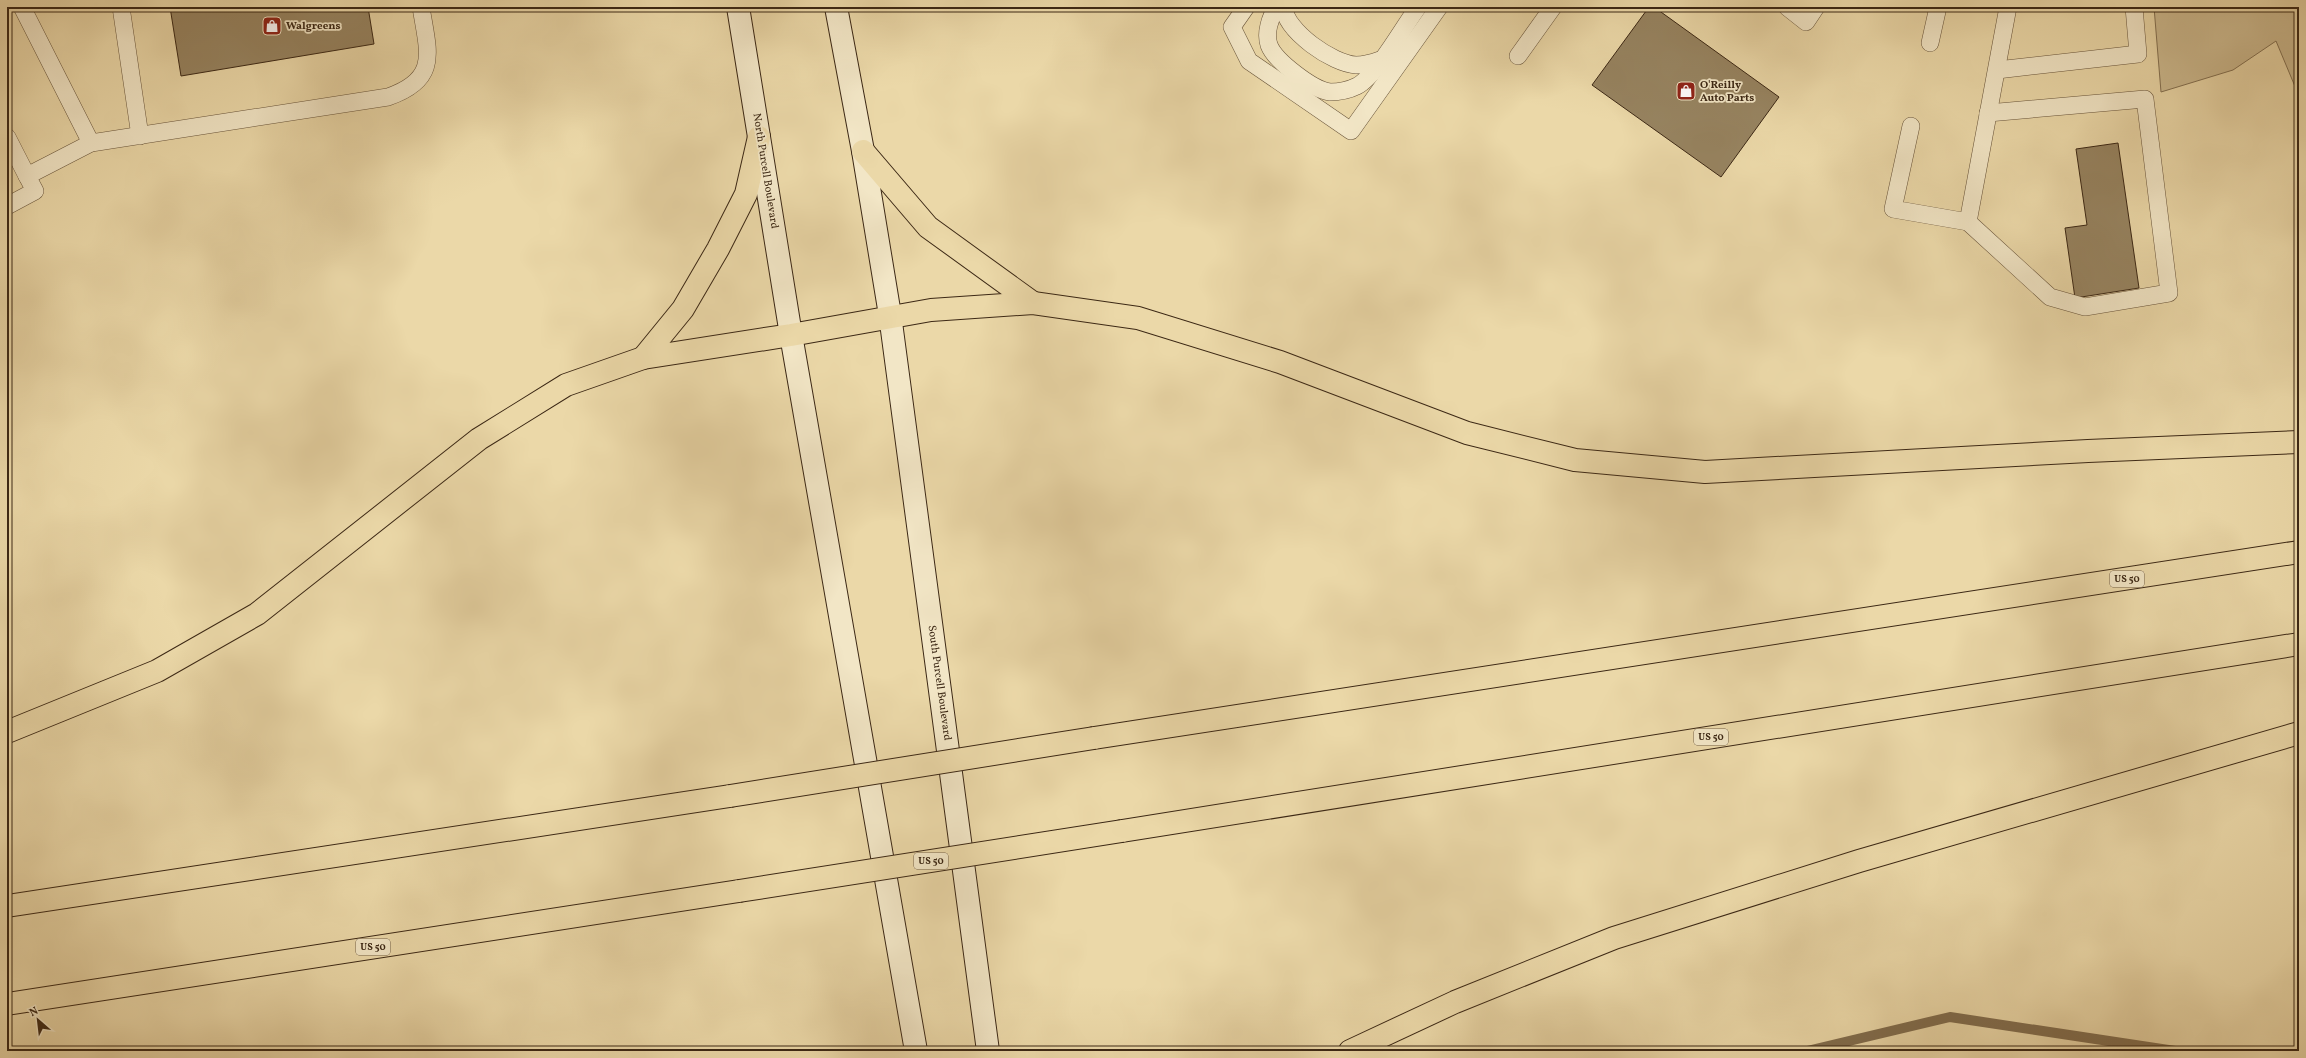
<svg xmlns="http://www.w3.org/2000/svg" width="2306" height="1058" viewBox="0 0 2306 1058" font-family="Vollkorn,serif">
<style>
.green{fill:#cdba8f;stroke:#847152}
.lines{fill:none;stroke-linecap:round;stroke-linejoin:round}
.stream{stroke:#826e4f;stroke-width:10}
.building{fill:#978461;stroke:#3c2815}
.lane-casing{stroke:#68543a;stroke-width:18}
.secondary-casing{stroke:#3c2815;stroke-width:24}
.highway-casing{stroke:#3c2815;stroke-width:24}
.lane{stroke:#f2e6c6;stroke-width:17}
.secondary{stroke:#f2e6c6;stroke-width:22}
.highway{stroke:#ebd8a8;stroke-width:22}
.highway-bridge-casing{stroke:#3c2815;stroke-width:24;stroke-linecap:butt}
.highway-bridge{stroke:#ebd8a8;stroke-width:22}
.labels{text-anchor:middle;dominant-baseline:central;stroke-width:3.5;stroke-linejoin:round;paint-order:stroke}
.shield{fill:#f2e6c6;stroke:#73614a;stroke-width:1}
.shield-label{font-size:10px;font-weight:bold;fill:#3c2815}
.poi-label{font-size:11px;font-weight:bold;fill:#3c2815;stroke:#f2e6c6;text-anchor:start}
.street-label{font-size:11px;fill:#3c2815;stroke:#f2e6c6}
</style>
<rect width="100%" height="100%" fill="#ebd8a8"/>
<filter id="stains"><feTurbulence type="fractalNoise" baseFrequency=".005" numOctaves="4"/><feColorMatrix values="0 0 0 0 .2 0 0 0 0 .09 0 0 0 0 .02 0 0 0 .5 -.17"/></filter>
<radialGradient id="worn" r=".72"><stop offset=".6" stop-color="#630" stop-opacity="0"/><stop offset="1" stop-color="#630" stop-opacity=".3"/></radialGradient>
<path class="green" d="M2154,7H2299V96L2276,41L2233,70L2161,92Z"/>
<g class="lines">
<path class="stream" d="M1807,1051L1950,1017L2175,1051"/>
</g>
<g class="building">
<path d="M170,7H368L374,44L181,76Z"/>
<path d="M1649,7H1654L1779,97L1721,177L1592,85Z"/>
<path d="M2118,143L2139,288L2075,298L2065,228L2087,225L2076,149Z"/>
</g>
<g class="lines">
<defs>
<g id="lane">
<path d="M22,7L91,143"/>
<path d="M121,7L140,136"/>
<path d="M1246,7L1232,27L1249,61L1351,131L1439,7"/>
<path d="M1277,7C1270,17 1265,33 1269,45C1275,61 1313,90 1330,92C1339,92 1349,90 1357,86C1376,76 1404,26 1418,7"/>
<path d="M1284,7C1285,31 1333,64 1356,65C1364,65 1372,63 1380,60"/>
<path d="M1787,7L1806,22L1816,7"/>
<path d="M1930,43L1938,7"/>
<path d="M1518,56L1553,7"/>
<path d="M1997,70L2138,54L2134,7"/>
<path d="M1911,126L1893,209L1968,222L2008,7"/>
<path d="M7,137L27,176L91,143L388,97C440,79 428,52 421,7"/>
<path d="M7,206L35,191L27,176"/>
<path d="M1968,222L2050,297L2085,307L2169,293L2145,99L1988,113"/>
</g>
<g id="secondary">
<path d="M738,7L791,335L916,1051"/>
<path d="M836,7L863,151L890,315L988,1051"/>
</g>
<g id="highway">
<path d="M863,151L928,227L1033,303"/>
<path d="M643,358L683,309L718,249L746,194L759,137"/>
<path d="M7,732L157,671L257,614L479,439L566,385L643,358L791,335L931,310L1033,303L1138,318L1280,362L1467,433L1575,460L1705,472L2088,451L2299,442"/>
<path d="M1094,738L2299,552"/>
<path d="M1122,831L2299,644"/>
<path d="M7,906L730,796"/>
<path d="M7,1004L739,891"/>
<path d="M1350,1051L1455,1002L1614,938L1859,861L2299,733"/>
</g>
</defs>
<use href="#lane" class="lane-casing"/>
<use href="#secondary" class="secondary-casing"/>
<use href="#highway" class="highway-casing"/>
<use href="#lane" class="lane"/>
<use href="#secondary" class="secondary"/>
<use href="#highway" class="highway"/>
<defs>
<g id="highway-bridge">
<path d="M730,796L1094,738"/>
<path d="M739,891L1122,831"/>
</g>
</defs>
<use href="#highway-bridge" class="highway-bridge-casing"/>
<use href="#highway-bridge" class="highway-bridge"/>
</g>
<defs>
<symbol id="shop-square" viewBox="-11 -11 22 22"><rect x="-9" y="-9" width="18" height="18" rx="4" fill="#8f2418" stroke="#f2e6c6"/><path d="M-5-2.5h2.3a2.7 3.5 0 0 1 5.4 0H5L5.5 6h-11ZM-1.5-2.5h3a1.5 2.3 0 0 0-3 0Z" fill="#fff"/></symbol>
</defs>
<g fill-rule="evenodd">
<use href="#shop-square" x="261" y="15" width="22" height="22"/>
<use href="#shop-square" x="1675" y="80" width="22" height="22"/>
</g>
<g class="labels">
<g class="shield">
<rect x="2110" y="571" width="34" height="16" rx="3"/>
<rect x="1694" y="729" width="34" height="16" rx="3"/>
<rect x="914" y="853" width="34" height="16" rx="3"/>
<rect x="356" y="939" width="34" height="16" rx="3"/>
</g>
<g class="shield-label">
<text x="2127" y="579">US 50</text>
<text x="1711" y="737">US 50</text>
<text x="931" y="861">US 50</text>
<text x="373" y="947">US 50</text>
</g>
<g class="poi-label">
<text x="286" y="26">Walgreens</text>
<text x="1700" y="85">O'Reilly<tspan x="1700" dy="13">Auto Parts</tspan></text>
</g>
<g class="street-label">
<text transform="translate(765 171) rotate(81)">North Purcell Boulevard</text>
<text transform="translate(939 683) rotate(82)">South Purcell Boulevard</text>
</g>
</g>
<rect width="2306" height="1058" fill="none" stroke="#ebd8a8" stroke-width="24"/>
<rect x="8" y="8" width="2290" height="1042" fill="none" stroke="#3c2815" stroke-width="2"/>
<rect x="12" y="12" width="2282" height="1034" fill="none" stroke="#3c2815"/>
<g transform="translate(38 1020) rotate(332)" stroke="#f2e6c6" stroke-width="3" paint-order="stroke">
<path d="M0-3L7 15L0 10L-7 15Z" fill="#3c2815"/>
<text y="-6" font-size="11" font-weight="bold" text-anchor="middle" fill="#3c2815">N</text>
</g>
<rect width="100%" height="100%" filter="url(#stains)"/>
<rect width="100%" height="100%" fill="url(#worn)"/>
</svg>
